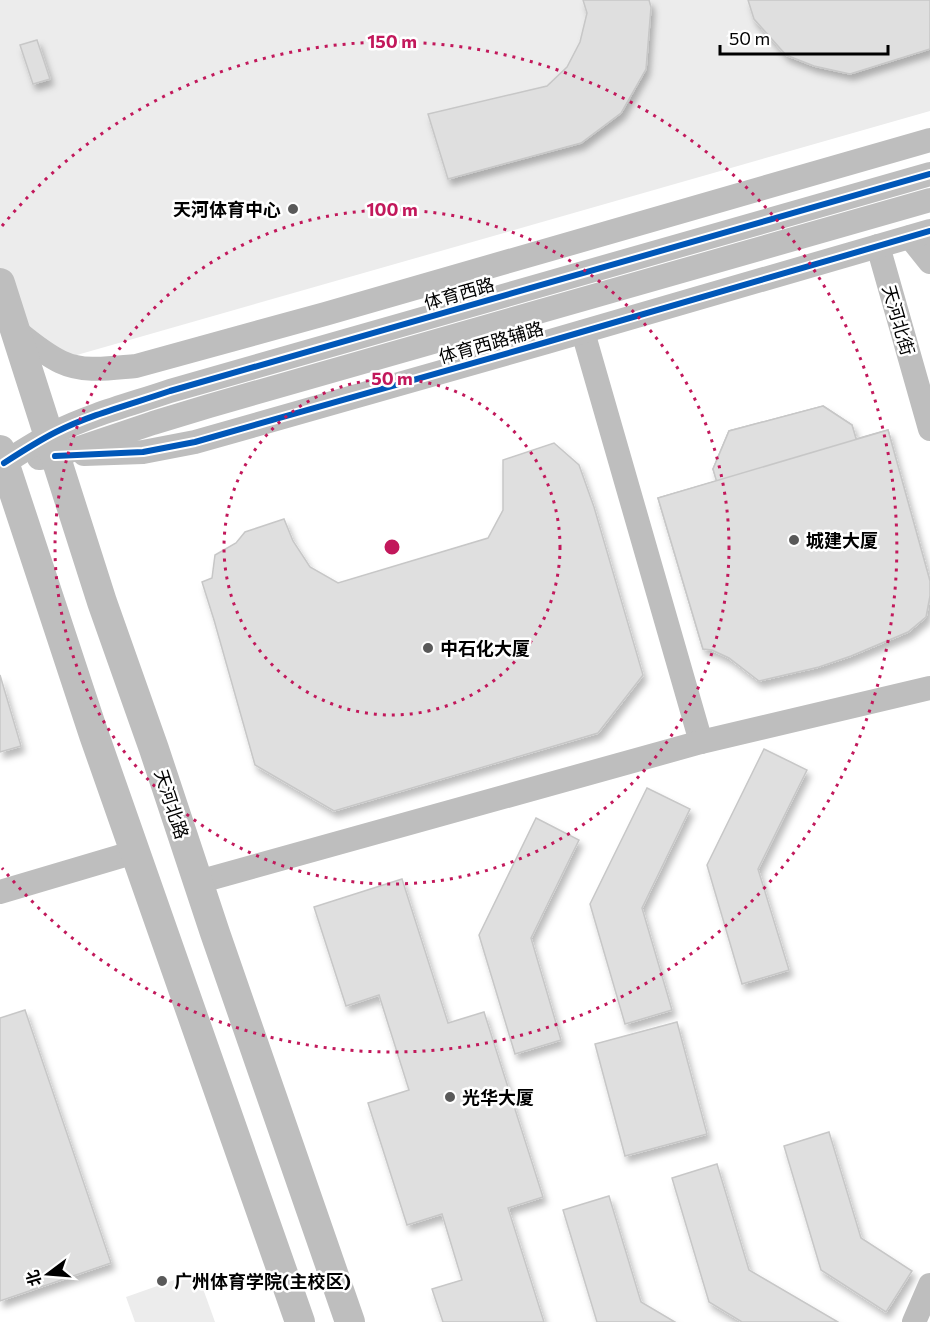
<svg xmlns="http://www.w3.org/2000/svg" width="930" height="1322" viewBox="0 0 930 1322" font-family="Commissioner,'Noto Sans SC',sans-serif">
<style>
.green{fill:#ececec}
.building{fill:#dfdfdf;stroke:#c7c7c7;stroke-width:1.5;filter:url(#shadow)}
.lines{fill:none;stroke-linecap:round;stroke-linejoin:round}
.minor{stroke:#bebebe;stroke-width:24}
.major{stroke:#bebebe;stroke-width:30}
.cycleway-casing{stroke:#fff;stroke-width:10}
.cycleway{stroke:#0057b8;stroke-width:6}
.ring{fill:none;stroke:#c2185b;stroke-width:3;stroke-dasharray:3 6}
.poi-dot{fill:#595959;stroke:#fff;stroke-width:2}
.labels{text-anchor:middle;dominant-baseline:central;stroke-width:5;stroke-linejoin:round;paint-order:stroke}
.poi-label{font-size:18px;font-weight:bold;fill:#000;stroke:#fff;text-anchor:start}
.street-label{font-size:18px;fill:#000;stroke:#fff}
.centre{fill:#c2185b;stroke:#fff;stroke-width:3}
.ring-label{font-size:18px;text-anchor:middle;font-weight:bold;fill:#c2185b;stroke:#fff;stroke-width:5;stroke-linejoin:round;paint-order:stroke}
</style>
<defs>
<filter id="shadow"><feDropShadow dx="3.5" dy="6" stdDeviation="3" flood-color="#0004"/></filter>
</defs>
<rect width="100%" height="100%" fill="#fff"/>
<g class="green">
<path d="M0,0H930V111L21,371L0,307Z"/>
<path d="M197,1272L215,1322H135L126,1297Z"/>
</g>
<g class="building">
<path d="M583,0H649L651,7L646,69L621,113L581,143L448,179L428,114L547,86L567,67L580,42L587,13Z"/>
<path d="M748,0H930V49L850,74L814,66L786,55L754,19Z"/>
<path d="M37,40L50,79L33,84L20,45Z"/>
<path d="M823,406L852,425L856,439L888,430L930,581V596L926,617L908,632L851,656L819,667L759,681L729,658L712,650L703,649L658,498L717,481L713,469L729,431Z"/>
<path d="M823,406L852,425L881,524L863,544L775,572L738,555L713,469L729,431Z"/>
<path d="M888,430L930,581V596L926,617L908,632L851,656L819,667L759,681L729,658L712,650L703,649L658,498Z"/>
<path d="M554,443L579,465L594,507L643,675L598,733L334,811L255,765L214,620L202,582L212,578L215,555L236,543L245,532L284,519L293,541L310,567L338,583L488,538L503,510V460Z"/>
<path d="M0,675L21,746L0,752Z"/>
<path d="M764,749L807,770L758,869L789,970L742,984L707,865Z"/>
<path d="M647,788L690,809L642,908L672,1010L625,1024L590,904Z"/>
<path d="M536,818L579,840L531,938L561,1040L515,1054L479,935Z"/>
<path d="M402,879L448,1023L484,1012L543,1197L508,1208L544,1322H443L432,1289L462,1280L442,1214L407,1225L368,1103L409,1090L379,995L346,1006L314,907Z"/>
<path d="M25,1010L111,1263L0,1301V1018Z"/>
<path d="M677,1022L707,1134L625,1156L595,1044Z"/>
<path d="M829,1132L861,1238L912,1271L886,1312L821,1270L784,1146Z"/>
<path d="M717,1164L749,1270L838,1322H742L709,1302L672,1178Z"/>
<path d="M609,1196L641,1302L675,1322H597L563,1210Z"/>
</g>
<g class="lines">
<g class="minor">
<path d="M910,237L930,262"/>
<path d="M878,246L930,429"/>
<path d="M14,329C29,341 44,354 61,362C84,373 111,368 136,366L325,314L930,140"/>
<path d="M583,332L701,742"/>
<path d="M84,454L143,452L195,442L547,342L930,231"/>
<path d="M39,458L55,456L153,423L209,406L930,200"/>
<path d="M4,463C21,452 38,441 56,432C92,414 132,404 170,391L930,174"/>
<path d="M198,882L701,742L930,688"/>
<path d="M0,892L135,852"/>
<path d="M914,1322L930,1285"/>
</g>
<g class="major">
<path d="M0,283L102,602L154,749L215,933L350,1322"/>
<path d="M0,450L94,735L300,1322"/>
</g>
<defs>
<g id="cycleway">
<path d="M55,456L143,452L195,442L547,342L930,231"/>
<path d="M4,463C21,452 38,441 56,432C92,414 132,404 170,391L930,174"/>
</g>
</defs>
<use href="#cycleway" class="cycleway-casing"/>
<use href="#cycleway" class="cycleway"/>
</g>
<g class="ring">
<circle cx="392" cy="547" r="168"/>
<circle cx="392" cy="547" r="337"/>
<path d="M2 226A505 505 0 1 1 2 868"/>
</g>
<g class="poi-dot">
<circle cx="293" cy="209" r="6"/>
<circle cx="794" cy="540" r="6"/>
<circle cx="428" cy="648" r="6"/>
<circle cx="450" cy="1097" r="6"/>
<circle cx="162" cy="1281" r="6"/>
</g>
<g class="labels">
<g class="poi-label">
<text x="281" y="209" text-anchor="end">天河体育中心</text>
<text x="806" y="540">城建大厦</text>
<text x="440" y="648">中石化大厦</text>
<text x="462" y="1097">光华大厦</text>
<text x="174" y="1281">广州体育学院(主校区)</text>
</g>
<g class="street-label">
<text transform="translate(459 293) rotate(-16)">体育西路</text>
<text transform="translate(899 320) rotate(74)">天河北街</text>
<text transform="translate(491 342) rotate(-16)">体育西路辅路</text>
<text transform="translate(172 804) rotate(72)">天河北路</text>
</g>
</g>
<circle cx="392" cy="547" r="9" class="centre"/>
<g class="ring-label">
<text x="392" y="48">150 m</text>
<text x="392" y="216">100 m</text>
<text x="392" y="385">50 m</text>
</g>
<g transform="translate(48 1274) rotate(254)" stroke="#ffffff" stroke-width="4.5" paint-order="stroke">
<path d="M0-4.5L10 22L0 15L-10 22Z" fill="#000000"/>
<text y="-9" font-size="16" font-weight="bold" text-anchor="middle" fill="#000000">北</text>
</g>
<path d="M720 45v9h168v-9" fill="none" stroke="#000000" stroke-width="3"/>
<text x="729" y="45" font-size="18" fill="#000000" stroke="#ffffff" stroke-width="4.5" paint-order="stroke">50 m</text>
</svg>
